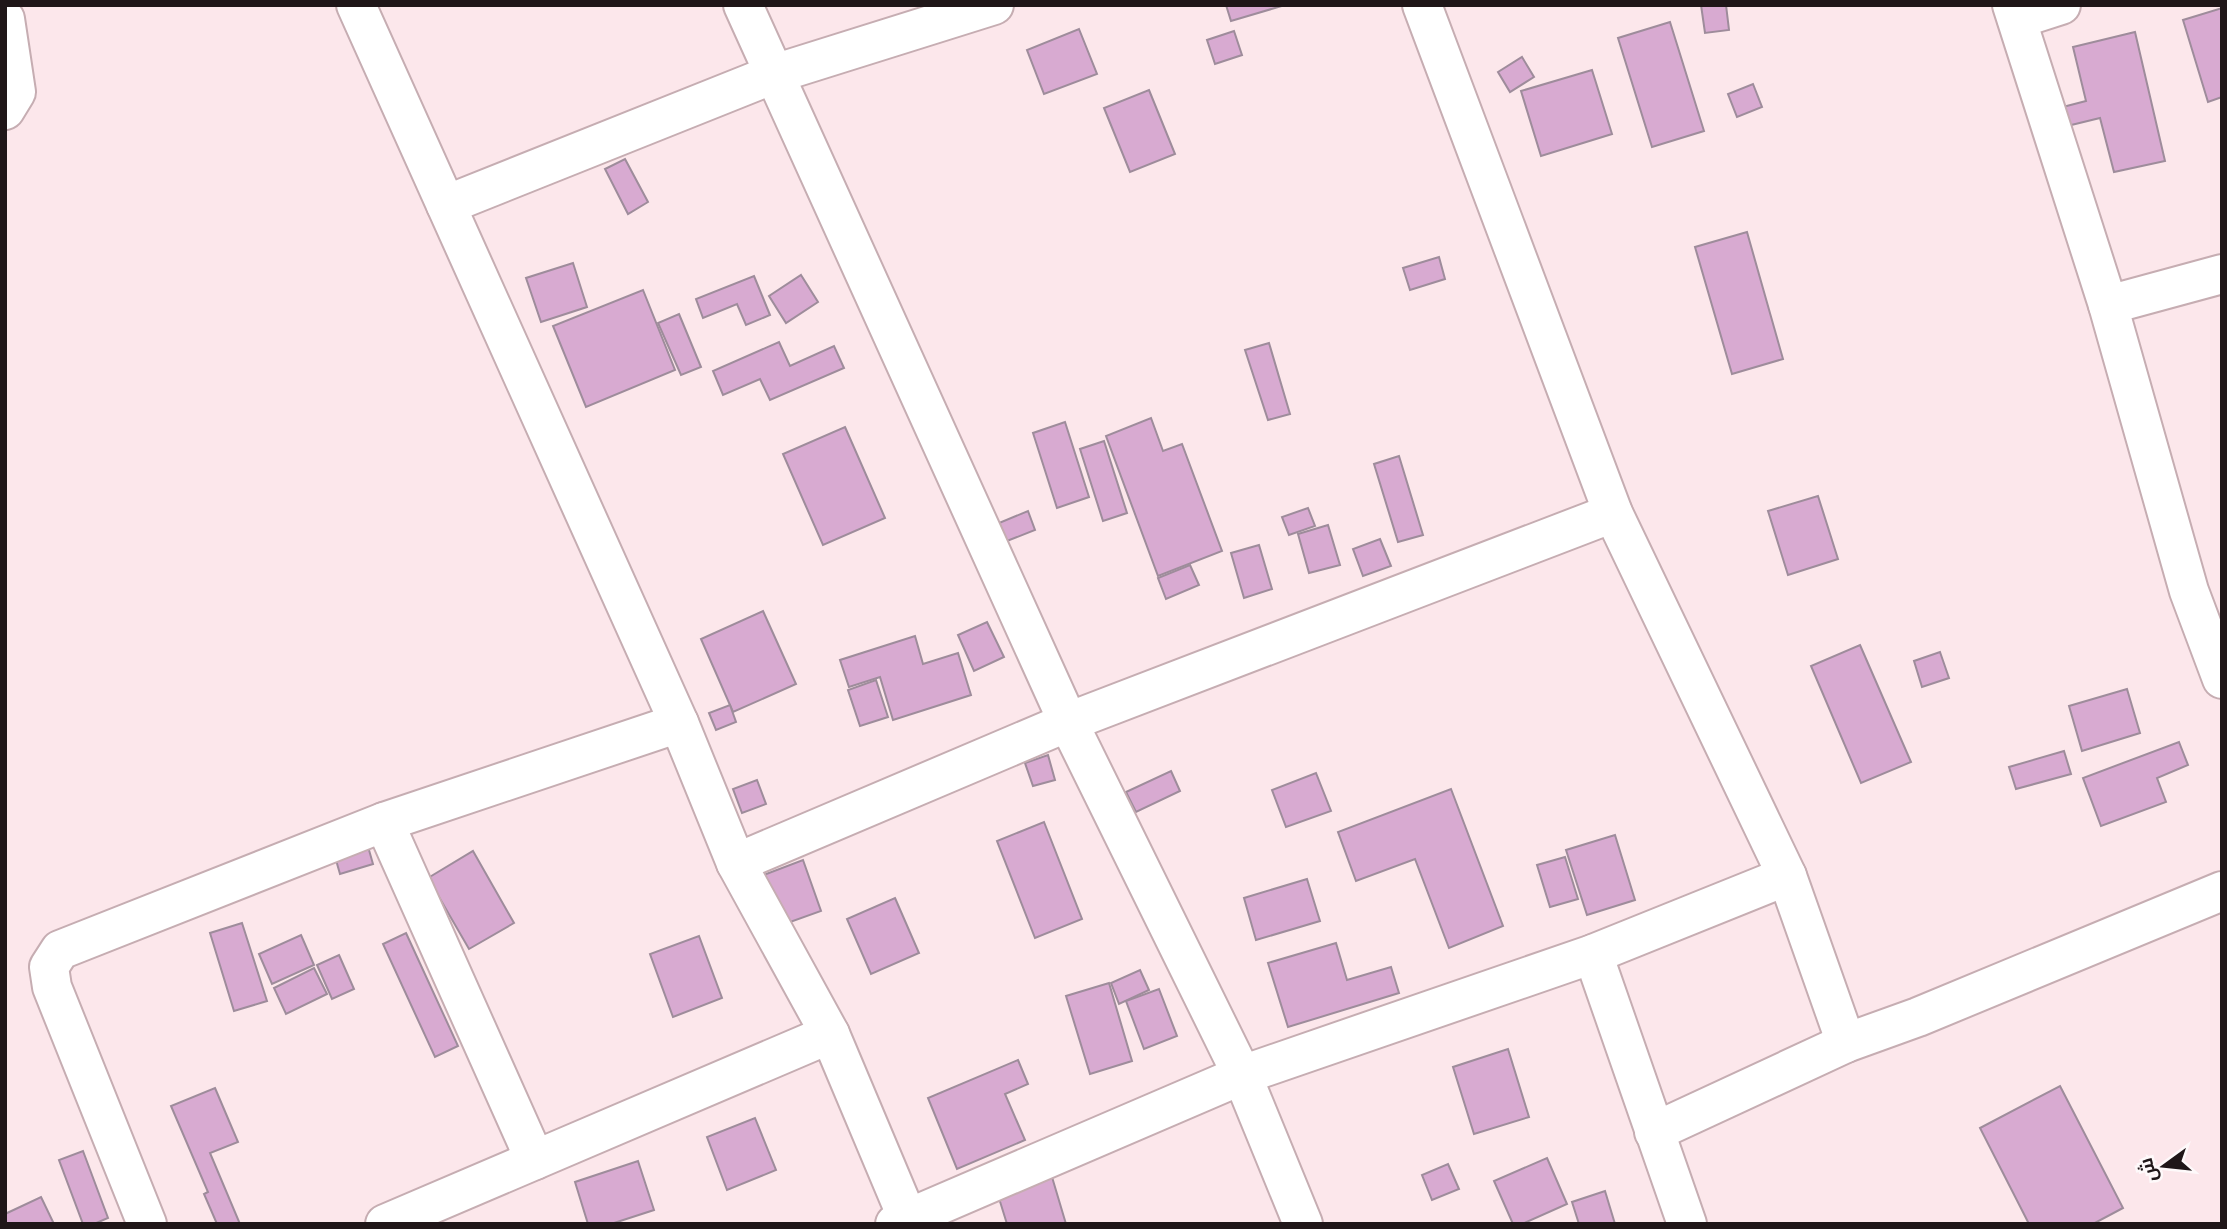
<svg xmlns="http://www.w3.org/2000/svg" width="2227" height="1229" viewBox="0 0 2227 1229" font-family="'Source Serif 4',Cairo,serif">
<style>
.building{fill:#d8aad1;stroke:#9e8c9b;stroke-width:2}
.lines{fill:none;stroke-linecap:round;stroke-linejoin:round}
.street-casing{stroke:#c6adb2;stroke-width:42}
.street{stroke:#fff;stroke-width:38}
</style>
<rect width="100%" height="100%" fill="#fce7eb"/>
<g class="building">
<path d="M1226,5H1285L1231,21Z"/>
<path d="M1701,5H1726L1729,30L1705,33Z"/>
<path d="M2222,8V97L2208,102L2183,20Z"/>
<path d="M1670,22L1704,131L1652,147L1618,38Z"/>
<path d="M1079,29L1097,74L1044,94L1027,50Z"/>
<path d="M1234,31L1242,55L1215,64L1207,40Z"/>
<path d="M2135,32L2165,161L2114,172L2100,118L2059,128L2055,109L2086,101L2073,47Z"/>
<path d="M1522,57L1534,77L1510,92L1498,72Z"/>
<path d="M1592,70L1612,134L1541,156L1521,91Z"/>
<path d="M1753,84L1762,107L1737,117L1728,94Z"/>
<path d="M1149,90L1175,154L1130,172L1104,108Z"/>
<path d="M625,159L648,202L628,214L605,169Z"/>
<path d="M1747,232L1783,359L1732,374L1695,247Z"/>
<path d="M1439,257L1445,279L1410,290L1403,268Z"/>
<path d="M573,263L587,307L541,322L526,278Z"/>
<path d="M801,275L818,302L786,323L769,296Z"/>
<path d="M754,276L770,315L746,325L737,304L703,318L696,299Z"/>
<path d="M643,290L675,370L586,407L553,326Z"/>
<path d="M679,314L701,367L681,375L658,323Z"/>
<path d="M779,342L790,366L834,346L844,368L770,400L760,379L723,395L713,371Z"/>
<path d="M1269,343L1290,414L1268,420L1245,350Z"/>
<path d="M1151,418L1163,451L1182,444L1222,551L1158,576L1106,436Z"/>
<path d="M1065,422L1089,497L1057,508L1033,433Z"/>
<path d="M845,427L885,518L823,545L783,454Z"/>
<path d="M1104,441L1127,513L1103,521L1080,449Z"/>
<path d="M1399,456L1423,535L1398,542L1374,464Z"/>
<path d="M1818,496L1838,559L1788,575L1768,511Z"/>
<path d="M1308,508L1315,526L1289,535L1282,517Z"/>
<path d="M1028,511L1035,530L1007,541L999,523Z"/>
<path d="M1328,525L1340,565L1309,573L1298,534Z"/>
<path d="M1380,539L1391,566L1363,576L1353,549Z"/>
<path d="M1259,545L1272,589L1244,598L1231,553Z"/>
<path d="M1190,565L1199,585L1166,599L1158,578Z"/>
<path d="M763,611L796,684L733,712L701,639Z"/>
<path d="M987,622L1004,657L974,671L958,635Z"/>
<path d="M915,636L923,664L958,653L971,695L893,720L880,677L849,687L840,660Z"/>
<path d="M1860,645L1911,762L1861,783L1811,666Z"/>
<path d="M1940,652L1949,678L1922,687L1914,661Z"/>
<path d="M876,680L888,717L860,726L848,690Z"/>
<path d="M2127,689L2140,733L2082,751L2069,706Z"/>
<path d="M730,705L736,722L716,730L709,713Z"/>
<path d="M2179,742L2188,765L2157,778L2166,802L2101,826L2083,778Z"/>
<path d="M2064,751L2071,774L2016,789L2009,767Z"/>
<path d="M1048,755L1055,780L1033,786L1025,763Z"/>
<path d="M1171,771L1180,791L1136,812L1126,792Z"/>
<path d="M1316,773L1331,811L1286,827L1272,790Z"/>
<path d="M757,780L766,804L742,813L733,789Z"/>
<path d="M1451,789L1503,926L1449,948L1415,859L1356,881L1338,832Z"/>
<path d="M1044,822L1082,919L1035,938L997,841Z"/>
<path d="M1615,835L1635,900L1587,915L1566,850Z"/>
<path d="M365,836L373,864L340,874L332,846Z"/>
<path d="M473,851L514,923L469,949L428,878Z"/>
<path d="M1565,857L1578,899L1550,907L1537,865Z"/>
<path d="M803,860L821,911L779,926L761,876Z"/>
<path d="M1307,879L1320,921L1256,940L1244,898Z"/>
<path d="M895,898L919,953L871,974L847,919Z"/>
<path d="M242,923L267,1001L234,1011L210,933Z"/>
<path d="M406,933L458,1046L435,1057L383,944Z"/>
<path d="M301,935L314,965L272,984L259,954Z"/>
<path d="M699,936L722,998L673,1017L650,954Z"/>
<path d="M1336,943L1347,980L1391,967L1399,993L1288,1027L1268,963Z"/>
<path d="M339,955L354,989L332,999L317,965Z"/>
<path d="M314,968L327,994L286,1014L274,988Z"/>
<path d="M1140,970L1149,990L1119,1004L1111,983Z"/>
<path d="M1109,983L1132,1061L1090,1074L1066,996Z"/>
<path d="M1159,989L1177,1036L1144,1049L1126,1001Z"/>
<path d="M1508,1049L1529,1117L1474,1134L1453,1067Z"/>
<path d="M1018,1060L1028,1084L1005,1094L1025,1140L957,1169L928,1098Z"/>
<path d="M2060,1086L2123,1208L2093,1224H2029L1980,1128Z"/>
<path d="M215,1088L238,1142L210,1153L240,1224H217L204,1194L208,1192L171,1106Z"/>
<path d="M755,1118L776,1170L727,1190L707,1137Z"/>
<path d="M83,1151L108,1218L94,1224H83L59,1160Z"/>
<path d="M1547,1158L1567,1204L1522,1224H1513L1494,1181Z"/>
<path d="M638,1161L654,1210L611,1224H588L575,1182Z"/>
<path d="M1448,1164L1459,1189L1432,1200L1422,1175Z"/>
<path d="M1052,1177L1066,1224H1007L998,1195Z"/>
<path d="M1605,1191L1615,1224H1579L1572,1202Z"/>
<path d="M41,1197L54,1224H5V1214Z"/>
</g>
<g class="lines">
<defs>
<g id="street">
<path d="M356,5L679,723L736,863L830,1034L910,1224"/>
<path d="M743,5L1068,722L1242,1075L1303,1224"/>
<path d="M1422,5L1613,513L1787,876L1846,1043L1918,1017L2222,891"/>
<path d="M2012,5L2108,305L2189,591L2222,679"/>
<path d="M5,19L16,92L5,110"/>
<path d="M2017,19L2061,5"/>
<path d="M446,205L774,74L994,5"/>
<path d="M2108,305L2222,274"/>
<path d="M384,822L535,1160"/>
<path d="M736,863L1068,722L1613,513"/>
<path d="M1593,954L1687,1224"/>
<path d="M1654,1132L1846,1043"/>
<path d="M147,1224L52,987L49,967L60,950L384,822L679,723"/>
<path d="M385,1224L830,1034"/>
<path d="M895,1224L1242,1075L1593,954L1787,876"/>
</g>
</defs>
<use href="#street" class="street-casing"/>
<use href="#street" class="street"/>
</g>
<rect width="2227" height="1229" fill="none" stroke="#1f1618" stroke-width="14"/>
<g transform="translate(2164 1166) rotate(255)" stroke="#fef9fa" stroke-width="5" paint-order="stroke">
<path d="M0-5L12 26L0 18L-12 26Z" fill="#1f1618"/>
<text y="-10" font-size="19" font-weight="bold" text-anchor="middle" fill="#1f1618">ش</text>
</g>
</svg>
